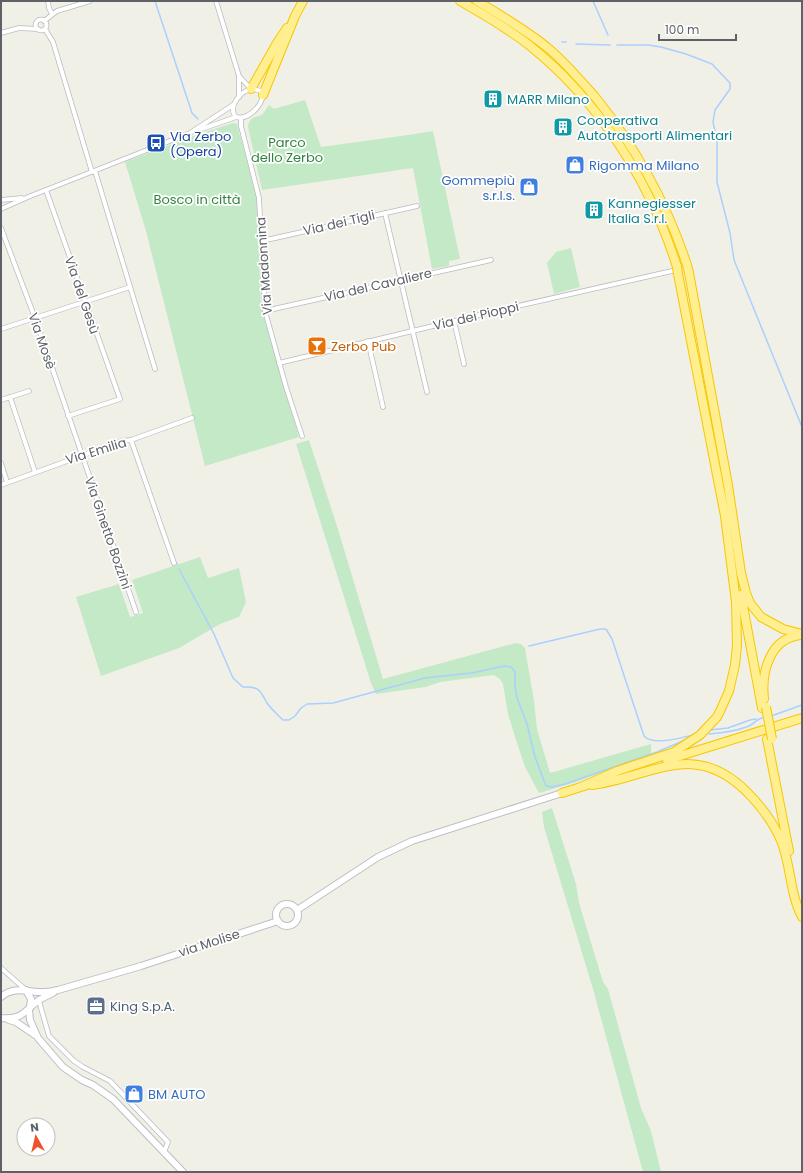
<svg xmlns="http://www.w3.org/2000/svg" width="803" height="1173" viewBox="0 0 803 1173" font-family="Poppins,sans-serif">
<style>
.green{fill:#c3e9c7}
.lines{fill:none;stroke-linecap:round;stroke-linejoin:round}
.stream{stroke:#a9d0ff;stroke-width:1.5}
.street-casing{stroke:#b9bbc1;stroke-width:5.5}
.secondary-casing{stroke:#bcbec5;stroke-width:8}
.highway-casing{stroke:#f8c700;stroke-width:10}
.street{stroke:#fff;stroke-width:4}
.secondary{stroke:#fff;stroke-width:6}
.highway{stroke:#ffef90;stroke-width:8}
.highway-bridge-casing{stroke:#f8c700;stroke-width:10;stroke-linecap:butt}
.highway-bridge{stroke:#ffef90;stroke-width:8}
.labels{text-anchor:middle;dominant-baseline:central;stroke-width:3.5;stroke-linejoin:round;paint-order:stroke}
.culture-label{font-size:13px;fill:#0d838f;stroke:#fff;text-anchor:start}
.transit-label{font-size:13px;fill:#164399;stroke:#fff;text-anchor:start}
.park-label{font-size:13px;fill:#31833f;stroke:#fff}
.shop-label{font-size:13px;fill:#366cbe;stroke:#fff;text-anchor:start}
.street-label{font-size:13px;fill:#5e6168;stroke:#fff}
.food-label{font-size:13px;fill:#c56008;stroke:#fff;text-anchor:start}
.service-label{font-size:13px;fill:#4e5e75;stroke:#fff;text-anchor:start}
</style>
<rect width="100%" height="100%" fill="#f1f0e7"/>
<g class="green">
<path d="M305,100L321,147L408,135L433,131L460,259L449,261V266L432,269L413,168L262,190L248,127C249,118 254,117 262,115L269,105L274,109Z"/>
<path d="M233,123L237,124L257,198L261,308L299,437L205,466L146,231L125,162L196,135Z"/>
<path d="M571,248L580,287L554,294L547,263L556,252Z"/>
<path d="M309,440L337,526L383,679L516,643L521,644L525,648L534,701L537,729L550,773L651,744V754L573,783L539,793L525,767L516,740L508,714L503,684L500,679L494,675L440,682L426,687L376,694L371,683L296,444Z"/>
<path d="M200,557L208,578L239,568L246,602L239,617L220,624L179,648L101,676L76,597L119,584L130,617L143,613L132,580Z"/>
<path d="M552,808L576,884L579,903L603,982L608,989L641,1108L651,1131L661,1172H643L593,989L544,827L542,812Z"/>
</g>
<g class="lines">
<g class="stream">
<path d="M155,1L192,113L198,119"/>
<path d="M593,1L608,35"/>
<path d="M562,42H566"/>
<path d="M576,44L610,45"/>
<path d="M617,45H648L661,47L686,54L712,64L730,83V89L715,110L713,122L717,141V182L730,233L734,260L802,427"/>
<path d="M176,563L177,564"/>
<path d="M179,569L214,634L233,678L243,687C259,686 260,690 267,703C271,709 278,715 283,720H289L295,716L301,708L307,704L333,703L425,678L472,673L504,666L511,667L515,672V687L517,698L527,724L535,757L546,786L552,787L565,784L657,752L685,740"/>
<path d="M529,646L600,629H606L612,639L644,736C653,746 681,738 693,735"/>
<path d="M771,716L802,705"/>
<path d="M710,730L728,728L750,720L756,719"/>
<path d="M709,734C722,733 737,731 749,726C757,722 755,719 765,717"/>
</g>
<defs>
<g id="street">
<path d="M48,1L49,8L52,14"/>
<path d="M216,1L239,76V97"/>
<circle cx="41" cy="25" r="5.5"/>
<path d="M44,21L57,11L90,1"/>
<path d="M45,29L53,42L92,172"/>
<path d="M1,33L19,28L38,29"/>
<path d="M239,76L251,89"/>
<path d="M241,118V126L259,198L265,311L286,387L302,436"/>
<path d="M196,131L236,117C248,120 261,107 263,95L261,91C258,90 255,89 252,89C241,90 227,107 236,117"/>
<path d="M95,171L155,369"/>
<path d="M46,190L120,399L68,416"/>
<path d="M1,200L22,198"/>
<path d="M1,209L28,197L190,133L233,105"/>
<path d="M385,213L427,392"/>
<path d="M1,228L35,318L136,612"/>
<path d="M262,241L417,206"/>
<path d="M265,311L491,260"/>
<path d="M454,321L464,364"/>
<path d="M1,329L130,287"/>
<path d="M368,341L383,407"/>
<path d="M279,363L500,310L672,271"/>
<path d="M10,397L35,472"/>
<path d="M1,400L29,391"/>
<path d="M131,440L174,563"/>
<path d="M1,463L7,482"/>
<path d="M1,485L122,441L131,440L192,418"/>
<path d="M1,968L26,990"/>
<path d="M39,1001L49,1036L74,1061L83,1067L110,1081L168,1142L164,1152"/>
</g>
<g id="secondary">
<circle cx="287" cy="915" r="11"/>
<path d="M297,910L378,857L412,841L562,793"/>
<path d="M26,990L31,999L30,1008"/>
<path d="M1,997C15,985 29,993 45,992C49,992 54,991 58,990L141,966L278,921"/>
<path d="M29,1010L30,1020L38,1038L63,1067L82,1080L93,1085L113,1099L183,1172"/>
<path d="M1,1018C23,1020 24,1011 39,1000C44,997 49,995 53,993"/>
<path d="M9,1020L16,1022L35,1035"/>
</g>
<g id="highway">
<path d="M460,1C483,14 507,28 529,45C600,102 650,181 677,267"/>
<path d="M477,1C502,16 526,30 548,48C566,63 581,81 596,98C636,148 667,204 687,265"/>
<path d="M251,89L277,43L287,28"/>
<path d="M263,95L295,16L303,1"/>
<path d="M689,273L728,485L741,573L746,593L750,603L761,617L783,629L802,634"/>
<path d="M741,595L762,708"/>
<path d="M764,699C761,672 770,637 802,635"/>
<path d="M767,739L789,851"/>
<path d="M667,760L802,718"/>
<path d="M592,785C651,777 693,739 746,791C761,806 774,823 782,843C791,867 790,894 802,917"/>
<path d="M583,786L617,771L674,752L700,735L717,717L721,709L729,691L735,665L737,646L736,602L725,516L678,274"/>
<path d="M562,793L587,785"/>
</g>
</defs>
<use href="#street" class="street-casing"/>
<use href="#secondary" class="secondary-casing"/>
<use href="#highway" class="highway-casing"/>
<use href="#street" class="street"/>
<use href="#secondary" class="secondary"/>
<use href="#highway" class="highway"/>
<defs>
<g id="highway-bridge">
<path d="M687,265L689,273"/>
<path d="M677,267L678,274"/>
<path d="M766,707L772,739"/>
</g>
</defs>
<use href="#highway-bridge" class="highway-bridge-casing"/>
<use href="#highway-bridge" class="highway-bridge"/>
</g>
<defs>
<symbol id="building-square" viewBox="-11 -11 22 22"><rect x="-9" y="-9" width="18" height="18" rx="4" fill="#0f9aa8" stroke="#fff"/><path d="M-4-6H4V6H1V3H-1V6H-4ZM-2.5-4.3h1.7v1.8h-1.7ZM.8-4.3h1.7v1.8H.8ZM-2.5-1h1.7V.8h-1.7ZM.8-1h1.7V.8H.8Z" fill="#fff"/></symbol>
<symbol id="bus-square" viewBox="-11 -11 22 22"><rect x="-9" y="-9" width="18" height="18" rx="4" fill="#1a4fb4" stroke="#fff"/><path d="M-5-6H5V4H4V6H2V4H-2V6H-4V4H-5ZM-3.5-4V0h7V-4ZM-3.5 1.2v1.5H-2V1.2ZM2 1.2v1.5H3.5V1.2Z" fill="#fff"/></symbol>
<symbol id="shop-square" viewBox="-11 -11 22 22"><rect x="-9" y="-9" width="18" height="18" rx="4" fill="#3f7fe0" stroke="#fff"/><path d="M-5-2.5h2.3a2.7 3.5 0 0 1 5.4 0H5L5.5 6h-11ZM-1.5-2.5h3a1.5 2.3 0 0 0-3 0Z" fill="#fff"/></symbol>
<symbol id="bar-square" viewBox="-11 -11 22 22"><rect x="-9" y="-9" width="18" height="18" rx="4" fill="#e8710a" stroke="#fff"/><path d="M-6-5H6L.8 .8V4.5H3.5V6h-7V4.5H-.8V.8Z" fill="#fff"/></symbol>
<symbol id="office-square" viewBox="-11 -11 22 22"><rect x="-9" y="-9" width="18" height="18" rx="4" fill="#5c6f8a" stroke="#fff"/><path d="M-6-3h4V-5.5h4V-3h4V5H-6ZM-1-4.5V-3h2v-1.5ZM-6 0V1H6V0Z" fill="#fff"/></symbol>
</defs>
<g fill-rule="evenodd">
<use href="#building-square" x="482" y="88" width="22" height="22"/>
<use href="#building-square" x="552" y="116" width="22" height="22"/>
<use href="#bus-square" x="145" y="132" width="22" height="22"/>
<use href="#shop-square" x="564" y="154" width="22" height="22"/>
<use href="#shop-square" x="518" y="176" width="22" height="22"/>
<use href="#building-square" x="583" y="199" width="22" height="22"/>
<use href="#bar-square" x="306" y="335" width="22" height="22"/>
<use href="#office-square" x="85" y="995" width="22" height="22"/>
<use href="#shop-square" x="123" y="1083" width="22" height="22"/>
</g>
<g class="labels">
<g class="culture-label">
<text x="507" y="99">MARR Milano</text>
<text x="577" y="120">Cooperativa<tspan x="577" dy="15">Autotrasporti Alimentari</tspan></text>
<text x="608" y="203">Kannegiesser<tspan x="608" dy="15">Italia S.r.l.</tspan></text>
</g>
<g class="transit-label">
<text x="170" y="136">Via Zerbo<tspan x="170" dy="15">(Opera)</tspan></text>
</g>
<g class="park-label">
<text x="287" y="142">Parco<tspan x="287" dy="15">dello Zerbo</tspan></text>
<text x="197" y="199">Bosco in città</text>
</g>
<g class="shop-label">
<text x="589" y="165">Rigomma Milano</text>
<text x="515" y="180" text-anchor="end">Gommepiù<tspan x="515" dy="15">s.r.l.s.</tspan></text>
<text x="148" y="1094">BM AUTO</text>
</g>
<g class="street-label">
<text transform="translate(339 223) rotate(-13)">Via dei Tigli</text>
<text transform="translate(264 266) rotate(-94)">Via Madonnina</text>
<text transform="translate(378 285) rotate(-13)">Via del Cavaliere</text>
<text transform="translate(82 295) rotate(71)">Via del Gesù</text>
<text transform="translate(476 316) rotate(-13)">Via dei Pioppi</text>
<text transform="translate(42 341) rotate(71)">Via Mosè</text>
<text transform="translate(96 451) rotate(-17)">Via Emilia</text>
<text transform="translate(108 533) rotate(71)">Via Ginetto Bozzini</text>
<text transform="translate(209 943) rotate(-18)">via Molise</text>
</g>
<g class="food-label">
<text x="331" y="346">Zerbo Pub</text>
</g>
<g class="service-label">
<text x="110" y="1006">King S.p.A.</text>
</g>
</g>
<rect width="803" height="1173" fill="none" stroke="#5e6168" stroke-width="4"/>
<g transform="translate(36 1137) rotate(352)"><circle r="19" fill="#ffffff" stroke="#bfc0c3"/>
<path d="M0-3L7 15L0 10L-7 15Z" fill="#ef532e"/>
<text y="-6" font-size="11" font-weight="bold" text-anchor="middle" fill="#5e6168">N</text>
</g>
<path d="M659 34v6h77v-6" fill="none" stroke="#5e6168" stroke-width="2"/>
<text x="665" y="34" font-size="12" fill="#5e6168" stroke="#ffffff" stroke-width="3" paint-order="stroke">100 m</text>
</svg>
